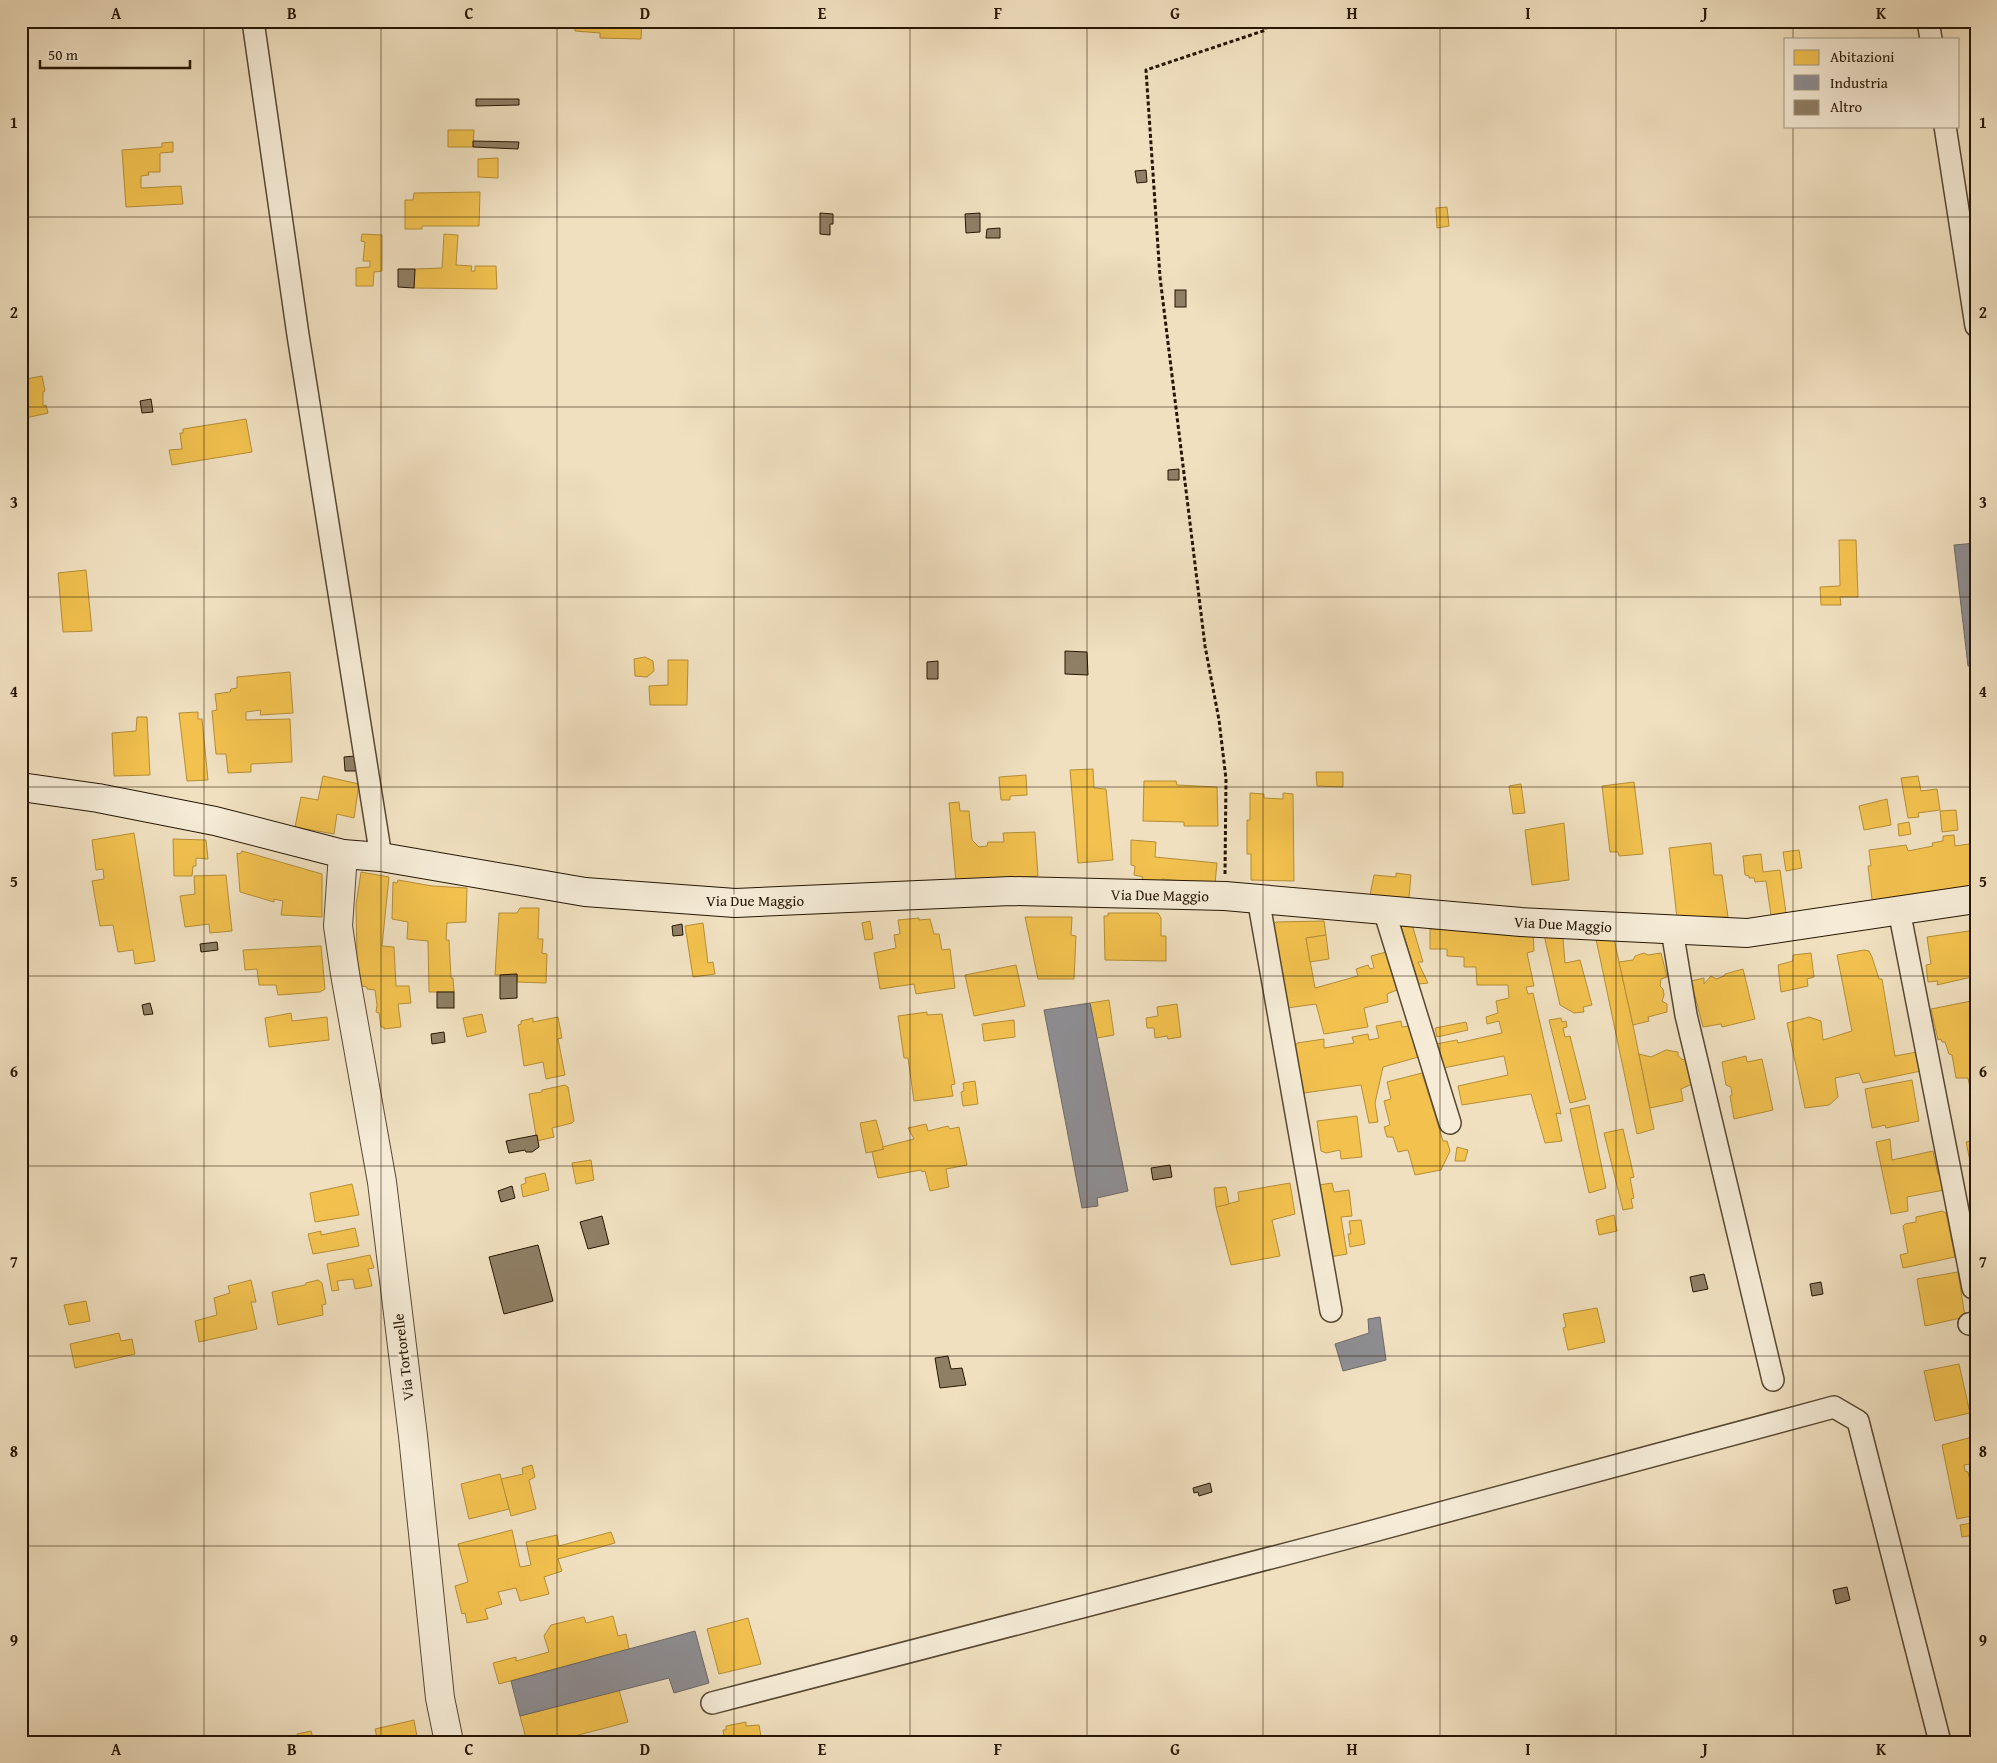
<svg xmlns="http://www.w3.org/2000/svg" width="1997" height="1763" viewBox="0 0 1997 1763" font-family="'Gentium Book Plus',serif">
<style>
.homes{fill:#f2c14e;stroke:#b58e37}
.industry{fill:#8d8d92;stroke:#6e6967}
.building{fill:#8f7f65;stroke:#261602}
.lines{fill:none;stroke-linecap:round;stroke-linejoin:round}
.minor-casing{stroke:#584832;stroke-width:24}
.tertiary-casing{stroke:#584832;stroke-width:30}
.secondary-casing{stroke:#261602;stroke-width:30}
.path{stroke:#261602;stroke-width:3;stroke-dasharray:4 2.5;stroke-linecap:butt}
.minor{stroke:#f5ebd6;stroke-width:21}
.tertiary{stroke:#f5ebd6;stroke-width:28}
.secondary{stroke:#f5ebd6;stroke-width:28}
.grid{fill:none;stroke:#261602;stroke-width:1;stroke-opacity:0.55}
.labels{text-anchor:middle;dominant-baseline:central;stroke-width:5;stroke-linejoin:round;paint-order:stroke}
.street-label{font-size:15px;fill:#261602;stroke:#f5ebd6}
.neatline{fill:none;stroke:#261602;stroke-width:2}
.grid-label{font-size:16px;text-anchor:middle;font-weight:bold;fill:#261602}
</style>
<rect width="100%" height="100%" fill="#f0e0c0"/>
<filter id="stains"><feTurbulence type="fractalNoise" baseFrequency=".004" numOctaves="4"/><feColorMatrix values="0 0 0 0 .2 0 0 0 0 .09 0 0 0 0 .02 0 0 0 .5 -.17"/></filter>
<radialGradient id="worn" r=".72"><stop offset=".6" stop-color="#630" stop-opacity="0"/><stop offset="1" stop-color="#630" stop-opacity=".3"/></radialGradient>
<g class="homes">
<path d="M575,21H642L641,39L600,38V33L575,31Z"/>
<path d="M448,130H474L473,147H448Z"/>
<path d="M173,142V152L160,153V172H148L149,175L141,176V188L181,186L183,204L126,207L122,150L162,147V143Z"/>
<path d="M498,158V178L478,177V159Z"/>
<path d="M480,192L479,226H422V229H405V200H413L414,193Z"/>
<path d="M1447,207L1449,226L1437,228L1436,208Z"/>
<path d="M362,234L382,235V271L374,272L373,286H356V268L370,267V261H363L365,242L361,241Z"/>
<path d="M444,234L458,235L456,265L472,266L471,271H475V266H496L497,289L414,288L415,269L442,268Z"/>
<path d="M42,376L45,391L43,392V406L46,405L48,413L21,419V380Z"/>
<path d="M246,419L252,452L172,465L169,450L182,449L180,433H183V429Z"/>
<path d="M1839,540H1856L1858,597H1840L1841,605H1821L1820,587L1840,586Z"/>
<path d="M86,570L92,631L63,632L58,573Z"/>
<path d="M645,657L653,661L654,671L647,677L635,676L634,659Z"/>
<path d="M668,660H688L687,705H650L649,686L668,685Z"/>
<path d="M290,672L293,713L260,715L261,710L246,712V720L290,719L292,762L251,764V772L228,773L226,754H216L212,711L217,710L215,694L230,692L231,689L237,688V677Z"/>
<path d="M198,712V719H202L208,780L187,781L179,713Z"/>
<path d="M137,717H147L150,775L114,776L112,733L136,731Z"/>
<path d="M1093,769L1094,788L1106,789L1113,860L1078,863L1070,770Z"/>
<path d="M1316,772H1343V787L1317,786Z"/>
<path d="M1026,775L1027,795L1010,796V800H1001L999,777Z"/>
<path d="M323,776L359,784L354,818L337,814L334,834L295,827L301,797L318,800Z"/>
<path d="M1918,776L1921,791L1937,789L1940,810L1918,813L1919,817L1908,818L1901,778Z"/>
<path d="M1144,781H1176L1177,785L1217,787L1218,826H1184V822L1143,821Z"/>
<path d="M1634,782L1643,854L1619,856L1618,852H1610L1602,786Z"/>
<path d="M1521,784L1525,813L1513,814L1509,786Z"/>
<path d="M1250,793L1264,794V798L1283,799V793L1293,794L1294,881L1251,880V854H1247V820H1250Z"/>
<path d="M1887,799L1891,825L1864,830L1859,806Z"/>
<path d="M959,802L960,811H969L972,840L979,847L987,846L988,842H1004L1003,833L1035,832L1038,876L956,882L949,803Z"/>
<path d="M1956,810L1958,830L1942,832L1940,811Z"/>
<path d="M1909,822L1911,834L1899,836L1898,824Z"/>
<path d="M1564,823L1569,880L1532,885L1525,830Z"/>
<path d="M134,833L155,961L135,964L133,950L118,952L113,925L100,926L92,881L104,879L103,869L96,870L92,840Z"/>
<path d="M1954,835L1955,846L1976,843V888L1873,907L1868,866H1871L1869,850L1906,845L1908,851L1933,846L1932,843L1943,841V836Z"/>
<path d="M173,839L206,840L208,859L196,858V866H193L192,876H174Z"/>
<path d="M1131,840L1156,842L1155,857L1217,863L1215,884L1162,879L1161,882L1142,879L1143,877L1134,875L1135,866L1131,865Z"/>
<path d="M1711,843L1714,875H1722L1728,917L1677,918L1669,848Z"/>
<path d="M1799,850L1802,868L1786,871L1783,852Z"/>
<path d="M242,851L322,874V917L281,915L283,901L274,899V902L240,892L237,853L240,854Z"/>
<path d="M1761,854L1763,872L1780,870L1786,913L1771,915L1766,881L1755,882L1754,878H1749V876L1745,875L1743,856Z"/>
<path d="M361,872L389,877L382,946L394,947L396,986H409L411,1003L398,1004L401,1027L384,1029V1027H381L379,1013L376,1012L377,1005L375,990L367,989V987L362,986L357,956L356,905Z"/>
<path d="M1396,873L1411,875L1409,898L1406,897L1405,900L1370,895L1374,875L1396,877Z"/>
<path d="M226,875L232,931L210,933L209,924L185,927L180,896L195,894L194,876Z"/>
<path d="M398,880L432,886L467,888L466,922L447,923L446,940H449L451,978H453L454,992H429L428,941L407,939L408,922L392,919L393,882L397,883Z"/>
<path d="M520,908H539L538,939H543L542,953L547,954L546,983L517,982V974L495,975L499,913H517Z"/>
<path d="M1108,913H1158L1161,918V936H1166V961L1105,960L1104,916H1108Z"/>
<path d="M1025,917H1072L1071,935L1076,936L1074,979H1038Z"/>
<path d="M919,918V920L930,919L934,934H939L942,950L950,949L955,988L916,994L914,984L880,989L874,953L896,948L894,935L900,934L898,920Z"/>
<path d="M1399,920L1411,921L1423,962H1418L1428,983L1419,984Z"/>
<path d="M870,921L873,939L865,940L862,923Z"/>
<path d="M1324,921L1326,935L1306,938L1315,988L1358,976L1356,969L1368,965L1370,969L1374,968L1371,956L1386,952L1397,990L1387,994L1388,1002L1364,1008L1368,1027L1324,1034L1316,1004L1287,1008L1273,925L1276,922Z"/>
<path d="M703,923L708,963L713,962L715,974L693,977L685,926Z"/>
<path d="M1430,929L1533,931L1534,951L1527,953L1534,986L1526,987L1528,994L1533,993L1561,1114L1556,1113L1562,1141L1545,1143L1531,1094L1462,1105L1458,1086L1508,1075L1504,1056L1443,1068L1436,1044L1457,1040L1458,1043L1502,1033L1499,1021L1487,1024L1486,1017L1498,1013L1496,1001L1509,998L1508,985H1477L1476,967H1464V957L1447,956V949H1430Z"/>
<path d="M1976,930V976L1937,985L1938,981L1928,982L1926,965L1931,964L1927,937Z"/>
<path d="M1326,935L1329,959L1310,962L1306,938Z"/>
<path d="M1544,935L1563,938L1565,963L1580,960L1592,1005L1583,1007L1584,1012L1574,1013L1560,1005Z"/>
<path d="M1596,939H1614L1633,1025L1654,1129L1637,1134Z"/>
<path d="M321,946L325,989L320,992L278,995L276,985H259L257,969L245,970L243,950Z"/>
<path d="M1864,950L1869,951L1872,957L1879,979H1882L1895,1056L1917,1052L1921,1071L1863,1083L1859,1073L1835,1078L1838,1097L1829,1105L1805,1108L1787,1023L1809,1017L1821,1021L1823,1040L1852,1031L1837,955Z"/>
<path d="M1644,953L1648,955L1661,953L1667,977L1661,979L1660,986L1663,989L1664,995L1662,1001L1667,1004V1012L1648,1017L1649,1021L1633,1025L1619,962L1633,960L1635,956Z"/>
<path d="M1811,953L1814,977L1807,979L1808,986L1781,992L1778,965L1793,961V955Z"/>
<path d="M1016,965L1025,1006L974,1016L965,975Z"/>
<path d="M1743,969L1755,1019L1722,1027L1721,1024L1703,1027L1691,981L1704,978V984L1711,976L1716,979L1724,976L1725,974Z"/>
<path d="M1109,1000L1114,1035L1097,1038L1090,1003Z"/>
<path d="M1976,1000V1103H1973L1968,1078H1956L1952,1055L1949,1054L1945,1042H1942L1941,1039L1938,1040L1931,1009Z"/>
<path d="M1177,1004L1181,1037L1168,1039L1167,1036L1155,1038L1154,1028H1147L1146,1018L1158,1016L1157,1007Z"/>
<path d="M927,1012V1015L942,1014L955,1084L951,1085L953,1096L914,1101L908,1058H904L898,1016Z"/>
<path d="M291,1013L292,1021L327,1017L329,1040L269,1047L265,1018Z"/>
<path d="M482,1014L486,1032L467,1037L463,1018Z"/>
<path d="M558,1017L562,1038L558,1039L565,1075L546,1079L543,1062L524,1066L518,1025L521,1024V1021L533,1018V1022Z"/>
<path d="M1561,1018L1562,1022L1566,1021L1567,1027L1563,1028L1565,1037L1570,1036L1586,1099L1570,1103L1549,1020Z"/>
<path d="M1014,1020L1015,1037L984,1041L982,1024Z"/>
<path d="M1401,1021L1402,1027L1416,1025L1422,1056L1383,1067L1375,1103L1378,1122L1369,1123L1361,1085L1304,1093L1295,1047L1297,1043L1324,1039V1048L1354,1043L1352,1037L1368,1034L1369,1040L1379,1038L1376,1026Z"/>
<path d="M1466,1022L1468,1030L1437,1037L1435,1028Z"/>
<path d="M1666,1050L1678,1052V1056L1683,1060L1686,1058L1692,1084L1681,1089L1683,1101L1650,1108L1639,1054L1651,1057Z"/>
<path d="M1746,1056L1747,1062L1762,1059L1773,1110L1734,1119L1730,1096L1732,1095L1731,1087L1726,1085L1722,1062Z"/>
<path d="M1422,1073L1443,1141H1447L1450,1151L1441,1170L1415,1175L1408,1150L1398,1152L1393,1137H1387L1384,1127L1390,1125L1384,1101L1391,1099L1387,1082Z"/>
<path d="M1912,1080L1919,1121L1886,1128L1885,1125L1872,1128L1865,1089Z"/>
<path d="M975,1081L978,1104L963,1106L961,1092L964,1091L963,1083Z"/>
<path d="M565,1085L568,1087L574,1121L572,1123L552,1128L554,1137L537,1141L529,1094L542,1092V1090Z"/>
<path d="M1589,1105L1606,1188L1589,1193L1570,1109Z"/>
<path d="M1357,1116L1362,1157L1341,1159L1340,1150L1326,1153L1321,1151L1317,1121Z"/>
<path d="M876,1120L884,1149L866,1153L860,1123Z"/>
<path d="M926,1124L928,1131L948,1126L950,1129L959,1127L967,1165L946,1169L949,1187L930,1191L925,1171L922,1172L921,1170L878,1178L872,1152L884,1149L882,1147L914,1139L908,1128Z"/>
<path d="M1623,1129L1634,1177L1630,1178L1634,1198L1631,1199L1633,1208L1623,1210L1604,1133Z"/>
<path d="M1890,1139L1892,1160L1933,1151L1938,1174H1941L1944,1190L1907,1197L1908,1211L1891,1214L1876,1142Z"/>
<path d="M1976,1140V1175H1973L1966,1142Z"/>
<path d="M1457,1147L1468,1150L1465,1161H1455Z"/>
<path d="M591,1160L594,1180L576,1184L572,1163Z"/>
<path d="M545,1173L549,1190L523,1197L521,1185L526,1183L525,1178Z"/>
<path d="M1290,1183L1295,1214L1272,1220L1280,1256L1231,1265L1216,1207L1239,1201L1238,1192Z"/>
<path d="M1332,1183L1334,1192L1349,1190L1352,1216L1341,1217L1347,1254L1324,1258L1312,1186Z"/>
<path d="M352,1184L359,1215L315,1222L310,1193Z"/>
<path d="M1226,1187L1229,1204L1216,1207L1214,1188Z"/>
<path d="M1942,1211L1946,1213L1955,1257L1903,1268L1900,1255L1908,1253L1903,1226L1905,1224L1916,1222V1217Z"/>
<path d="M1614,1215L1617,1231L1599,1235L1596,1220Z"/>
<path d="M1361,1220L1365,1244L1350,1247L1348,1234H1351L1349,1221Z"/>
<path d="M355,1228L359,1246L313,1254L308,1234L321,1231V1235Z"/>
<path d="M370,1255L374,1268L368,1269L372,1286L355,1289L353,1279L337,1281L339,1290L332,1291L327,1264Z"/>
<path d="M1958,1272L1965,1317L1925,1326L1917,1279Z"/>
<path d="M251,1280L256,1302H251L257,1329L199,1342L195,1321L217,1315L214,1298L230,1293L228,1286Z"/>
<path d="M318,1280L322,1283L326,1304L322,1305L323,1315L278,1325L272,1292L305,1285L306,1283Z"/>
<path d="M86,1301L90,1321L69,1325L64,1305Z"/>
<path d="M1597,1308L1605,1342L1568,1350L1563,1328L1566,1327L1563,1314Z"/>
<path d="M119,1333L121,1341L132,1339L135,1354L75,1368L70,1344Z"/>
<path d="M1959,1364L1970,1413L1935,1421L1924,1371Z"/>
<path d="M1976,1436V1463L1964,1465L1965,1471L1968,1472L1976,1506V1515L1957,1519L1942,1445Z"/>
<path d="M532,1465L535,1477L529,1480L536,1509L511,1516L501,1479L523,1474L522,1468Z"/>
<path d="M500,1474L509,1509L469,1519L461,1484Z"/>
<path d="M1972,1523L1974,1535L1962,1537L1960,1525Z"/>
<path d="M512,1530L520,1567L531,1565L526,1542L557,1535L559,1546L611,1532L615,1543L558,1559L562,1571L544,1577L549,1594L520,1601L516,1588L498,1592L502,1604L485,1609L488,1619L467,1623L465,1613L462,1614L455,1586L468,1582L458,1544Z"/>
<path d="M613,1616L618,1636L626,1634L629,1649L499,1684L493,1663L516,1657V1661L549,1652L544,1636L551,1625L584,1617L586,1623Z"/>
<path d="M748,1618L761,1664L719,1674L707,1629Z"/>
<path d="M619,1690L628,1722L552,1742H527L520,1716Z"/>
<path d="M414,1720L418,1742H378L375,1729Z"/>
<path d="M746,1722V1726L759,1725L762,1742H725L723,1730H726V1726Z"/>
<path d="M311,1731L314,1742H299L297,1734Z"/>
<path d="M700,1736L701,1742H670Z"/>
</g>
<g class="industry">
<path d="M1976,543V666H1968L1954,545Z"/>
<path d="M1090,1003L1128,1191L1097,1198L1098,1206L1082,1208L1044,1010Z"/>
<path d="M1380,1317L1386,1360L1343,1371L1335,1344L1369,1333L1368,1319Z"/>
<path d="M695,1631L709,1683L674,1693L669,1678L520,1716L511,1681Z"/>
</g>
<g class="building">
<path d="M476,99H519V105L476,106Z"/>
<path d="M473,141L519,142L518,149L473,147Z"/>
<path d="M1146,170L1147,182L1137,183L1135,171Z"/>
<path d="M820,213L833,214V224H830V235L820,234Z"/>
<path d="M980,213V232L966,233L965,214Z"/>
<path d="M1000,228V238H986L987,229Z"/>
<path d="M398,269H415L414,288L398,287Z"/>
<rect x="1175" y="290" width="11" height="17"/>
<path d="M151,399L153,412L142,413L140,401Z"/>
<path d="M1179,469V480H1168V470Z"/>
<path d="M1065,651L1087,652L1088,675L1065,674Z"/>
<path d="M938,661V679H927V662Z"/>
<path d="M355,756L356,771H345L344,757Z"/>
<path d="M682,924L683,935L673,936L672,926Z"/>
<path d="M217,942L218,950L201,952L200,944Z"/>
<path d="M517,974V998L500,999V975Z"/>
<rect x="437" y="992" width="17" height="16"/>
<path d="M150,1003L153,1014L144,1015L142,1005Z"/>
<path d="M444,1032L445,1042L432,1044L431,1034Z"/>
<path d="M537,1135L539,1147L532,1152H526L525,1150L509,1153L506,1141Z"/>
<path d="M1170,1165L1172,1177L1153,1180L1151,1168Z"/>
<path d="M512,1186L515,1198L501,1202L498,1191Z"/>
<path d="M602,1216L609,1244L588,1249L580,1222Z"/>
<path d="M538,1245L553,1301L504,1314L489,1257Z"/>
<path d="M1704,1274L1708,1289L1693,1292L1690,1277Z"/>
<path d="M1821,1282L1823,1294L1812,1296L1810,1284Z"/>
<path d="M948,1356L951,1369L962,1368L966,1385L940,1388L935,1358Z"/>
<path d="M1210,1483L1212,1492L1199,1496L1198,1492L1194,1493L1193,1488Z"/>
<path d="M1847,1587L1850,1600L1836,1604L1833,1590Z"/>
</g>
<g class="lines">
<defs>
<g id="minor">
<path d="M253,21L298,335L381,857"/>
<path d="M1928,21L1931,39"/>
<path d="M1945,126L1976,326"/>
<path d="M1258,898L1331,1311"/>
<path d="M1384,910L1450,1123"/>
<path d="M1899,910L1973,1288"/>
<path d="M1672,930L1686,1015L1773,1380"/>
<path d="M1969,1324L1976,1323"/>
<path d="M712,1703L1351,1537L1834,1407L1858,1421L1940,1742"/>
</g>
<path id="tertiary" d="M343,854L338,926L345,974L382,1182L413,1436L440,1698L449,1742"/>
<path id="secondary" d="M21,787L98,798L215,821L343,854L381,857L585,892L735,903L1011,891L1225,896L1521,922L1747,933L1976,899"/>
</defs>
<use href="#minor" class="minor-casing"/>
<use href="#tertiary" class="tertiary-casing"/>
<use href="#secondary" class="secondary-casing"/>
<path class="path" d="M1225,874L1226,779L1219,720L1205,646L1160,277L1146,70L1266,30L1265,21"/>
<use href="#minor" class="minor"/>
<use href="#tertiary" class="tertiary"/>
<use href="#secondary" class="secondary"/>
</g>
<path class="grid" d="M204,21V1742M381,21V1742M557,21V1742M734,21V1742M910,21V1742M1087,21V1742M1263,21V1742M1440,21V1742M1616,21V1742M1793,21V39M1793,126V1742M21,217H1976M21,407H1976M21,597H1976M21,787H1976M21,976H1976M21,1166H1976M21,1356H1976M21,1546H1976"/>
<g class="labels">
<g class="street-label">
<text transform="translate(1160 895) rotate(1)">Via Due Maggio</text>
<text x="755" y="900">Via Due Maggio</text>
<text transform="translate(1563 924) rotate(3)">Via Due Maggio</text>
<text transform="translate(403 1357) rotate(-97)">Via Tortorelle</text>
</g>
</g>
<rect width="1997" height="1763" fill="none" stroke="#f0e0c0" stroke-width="55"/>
<rect x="1784" y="38" width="175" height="90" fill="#f5ebd6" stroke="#a29681"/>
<rect x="1794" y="50" width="25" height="15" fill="#f2c14e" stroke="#a29681"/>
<text x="1830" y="62" font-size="15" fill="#261602">Abitazioni</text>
<rect x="1794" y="75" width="25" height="15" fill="#8d8d92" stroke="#a29681"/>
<text x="1830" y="88" font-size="15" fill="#261602">Industria</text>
<rect x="1794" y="100" width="25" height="15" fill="#8f7f65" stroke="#a29681"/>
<text x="1830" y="112" font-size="15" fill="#261602">Altro</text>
<path d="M40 60v8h150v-8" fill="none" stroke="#261602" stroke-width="2.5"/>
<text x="48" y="60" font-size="15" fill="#261602" stroke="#f5ebd6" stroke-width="4" paint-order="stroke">50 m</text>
<rect x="28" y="28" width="1942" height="1708" class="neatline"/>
<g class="grid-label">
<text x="116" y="19">A</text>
<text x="292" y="19">B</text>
<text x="469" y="19">C</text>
<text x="645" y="19">D</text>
<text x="822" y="19">E</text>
<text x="998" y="19">F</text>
<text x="1175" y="19">G</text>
<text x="1352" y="19">H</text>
<text x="1528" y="19">I</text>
<text x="1705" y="19">J</text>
<text x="1881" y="19">K</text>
<text x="14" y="128">1</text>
<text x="1983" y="128">1</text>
<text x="14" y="318">2</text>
<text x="1983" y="318">2</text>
<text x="14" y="508">3</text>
<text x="1983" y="508">3</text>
<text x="14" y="697">4</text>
<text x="1983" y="697">4</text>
<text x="14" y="887">5</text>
<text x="1983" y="887">5</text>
<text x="14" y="1077">6</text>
<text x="1983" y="1077">6</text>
<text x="14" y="1267">7</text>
<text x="1983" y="1267">7</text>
<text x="14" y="1457">8</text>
<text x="1983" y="1457">8</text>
<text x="14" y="1646">9</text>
<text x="1983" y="1646">9</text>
<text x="116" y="1755">A</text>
<text x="292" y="1755">B</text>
<text x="469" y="1755">C</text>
<text x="645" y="1755">D</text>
<text x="822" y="1755">E</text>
<text x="998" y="1755">F</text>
<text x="1175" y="1755">G</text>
<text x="1352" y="1755">H</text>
<text x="1528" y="1755">I</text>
<text x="1705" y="1755">J</text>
<text x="1881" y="1755">K</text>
</g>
<rect width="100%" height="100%" filter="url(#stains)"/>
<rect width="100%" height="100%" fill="url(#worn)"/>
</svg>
